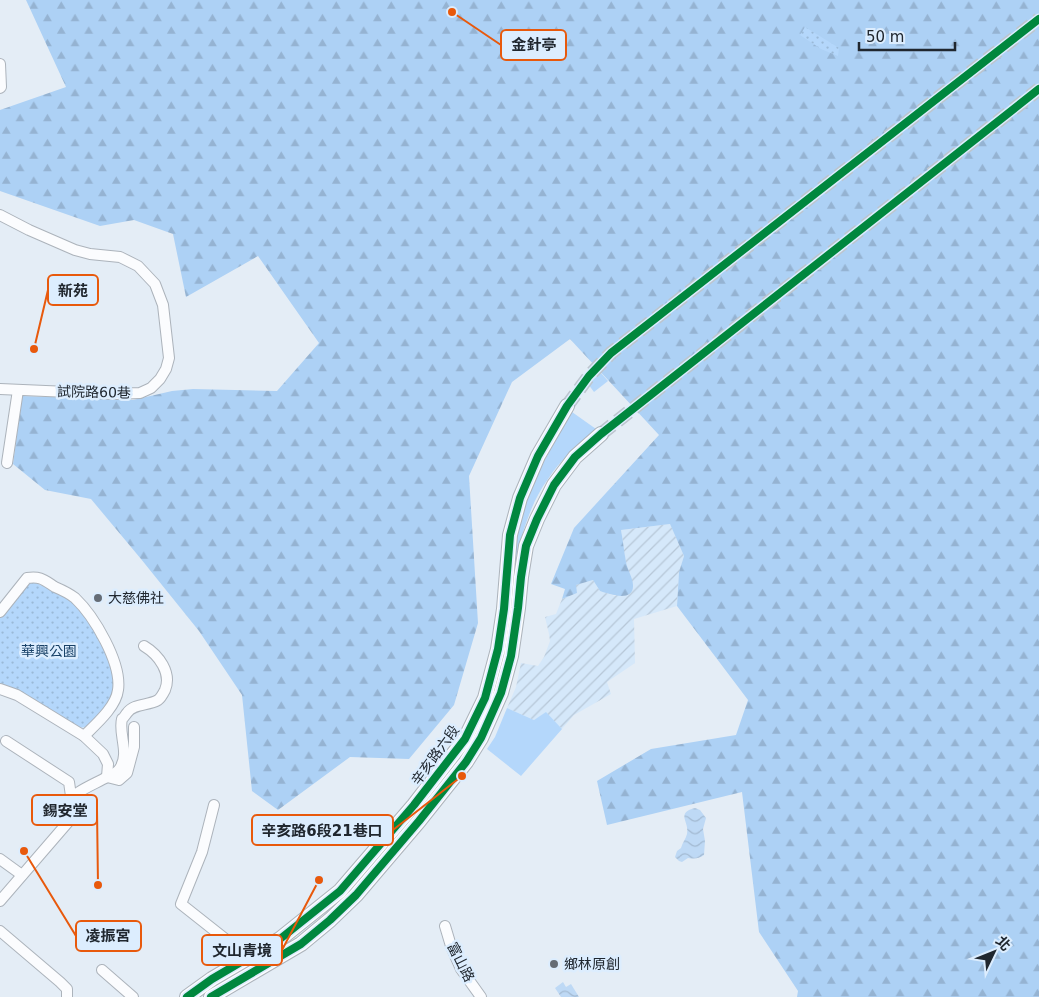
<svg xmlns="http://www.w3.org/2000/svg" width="1039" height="997" viewBox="0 0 1039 997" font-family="'DejaVu Sans','Noto Sans TC',sans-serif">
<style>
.industrial{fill:url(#industrial-furrows)}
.grass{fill:#b4d7fb}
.forest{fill:url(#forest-firs)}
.park{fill:url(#park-dots)}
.water{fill:url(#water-waves)}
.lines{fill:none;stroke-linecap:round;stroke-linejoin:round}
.secondary-tunnel{stroke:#bdc5ce;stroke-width:14;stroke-dasharray:14 7;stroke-linecap:butt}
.street-casing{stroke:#acb3bb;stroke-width:12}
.secondary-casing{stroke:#acb3bb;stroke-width:16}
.street{stroke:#fbfcfe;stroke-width:10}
.secondary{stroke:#fbfcfe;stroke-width:14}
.cycleway-casing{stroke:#dcedfe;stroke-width:11}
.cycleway{stroke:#00873e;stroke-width:8}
.poi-dot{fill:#656c75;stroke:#dcedfe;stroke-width:2}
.labels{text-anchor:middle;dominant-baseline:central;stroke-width:5;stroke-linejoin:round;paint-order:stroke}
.street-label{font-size:14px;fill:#20272f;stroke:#dcedfe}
.poi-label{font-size:14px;fill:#20272f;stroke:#dcedfe;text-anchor:start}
.park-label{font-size:14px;fill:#184167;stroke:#dcedfe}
.leader{fill:none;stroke:#e8590c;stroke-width:2}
.callout-dot{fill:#e8590c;stroke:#dcedfe;stroke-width:2}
.callout{fill:#dcedfe;stroke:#e8590c;stroke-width:2}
.callout-label{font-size:15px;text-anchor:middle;font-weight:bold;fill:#20272f}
</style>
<defs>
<pattern id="industrial-furrows" width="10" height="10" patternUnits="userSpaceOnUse" patternTransform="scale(1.25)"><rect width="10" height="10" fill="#d5e8fa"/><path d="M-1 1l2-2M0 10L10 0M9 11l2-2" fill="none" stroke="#b7c7d7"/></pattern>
<pattern id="forest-firs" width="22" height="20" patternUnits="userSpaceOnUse" patternTransform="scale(1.25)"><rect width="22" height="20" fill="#add1f5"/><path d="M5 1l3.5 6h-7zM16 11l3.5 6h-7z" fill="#95b3d2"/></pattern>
<pattern id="park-dots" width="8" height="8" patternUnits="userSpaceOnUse" patternTransform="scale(1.25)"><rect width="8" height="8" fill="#b4d7fb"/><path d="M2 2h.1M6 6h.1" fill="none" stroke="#9ab9d7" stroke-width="1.8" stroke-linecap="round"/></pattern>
<pattern id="water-waves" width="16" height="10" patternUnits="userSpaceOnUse" patternTransform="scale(1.25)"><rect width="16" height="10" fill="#bed9f5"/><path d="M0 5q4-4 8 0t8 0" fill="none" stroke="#a3bad2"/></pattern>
</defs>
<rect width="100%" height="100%" fill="#e4edf6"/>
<path class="industrial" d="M670,524L684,556L679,572L677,606L634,619L635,663L607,682L611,694L574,715L562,729L546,713L534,720L507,708L516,687L521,663L538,666L544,657L550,641L549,634L545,617L556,614L562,599L577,593L575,585L593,580L600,591L615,596L633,585L626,564L621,530Z"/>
<g class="grass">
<path d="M601,373L608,381L594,392L588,384Z"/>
<path d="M572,412L596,429C579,444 560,460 548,479C529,505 521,538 513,569C514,560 514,550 515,542C523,495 548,453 572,412Z"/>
<path d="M507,708L534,720L546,712L562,729L521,776L487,749L495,737Z"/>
</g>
<path class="forest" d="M26,0H1039V997H797L798,991L759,932L742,792L607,825L597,781L651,749L736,735L748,700L677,606L679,572L684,556L670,524L621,530C623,541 624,551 626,562C627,569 633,578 633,585C634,603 609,594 600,591L593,580L576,585L577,593L562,599L565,589L551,584L574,528L659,435L570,339L512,382L469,476L478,623L454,705L409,759L350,757L278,810L252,791L242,695L199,631L141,559L91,499L45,490L13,464L22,396L133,400L172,391L193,389L277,391L319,343L258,256L186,297L173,234L134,220L100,226L0,191V110L66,87Z"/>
<g class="park">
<path d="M805,27L839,48L838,56L821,49L800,35Z"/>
<path d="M32,581C44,587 63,594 73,603C91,620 123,674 111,699C106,710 94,719 85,727L80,728L17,690L0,684V618L27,583Z"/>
</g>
<g class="water">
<path d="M695,808L700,810L706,818L703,829L705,841L704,855C698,859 695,859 688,858L682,862L679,861L675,857L677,851L681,848C682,843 686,839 687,834C690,822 675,813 695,808Z"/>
<path d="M563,982L566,987L571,984L579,997H561L555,988Z"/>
</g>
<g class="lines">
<g class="secondary-tunnel">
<path d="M567,406L589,376L611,353L1039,19"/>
<path d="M601,434L1039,89"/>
</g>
<defs>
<g id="street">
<path d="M0,64L1,87L0,88"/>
<path d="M0,215L29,230L75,250L90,254L120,257L138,266L155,284L163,305L169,358L166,369L160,379L151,388L140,393L114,394L0,389"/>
<path d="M7,463L18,390"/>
<path d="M0,612L27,578C41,576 44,580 55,587C62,590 70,594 75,598C94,616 122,663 118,690C116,707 96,724 84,736"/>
<path d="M0,689L17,695L84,736L103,754L108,764L107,777"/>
<path d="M6,741L69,782L71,796"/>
<path d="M107,777L119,780L127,773L134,747V727"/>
<path d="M214,805L202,852L181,904L248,957"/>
<path d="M0,859L22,875"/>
<path d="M0,901L69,821L66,804C75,791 93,785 107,777C112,775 117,773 120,768C130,753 118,734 122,719C123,719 126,714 127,713C134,703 148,706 158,700C161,698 163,694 165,690C172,673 159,655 144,646"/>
<path d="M445,926L451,946L461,969L481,997"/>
<path d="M0,931L60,982L67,989V997"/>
<path d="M102,970L133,997"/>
</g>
<g id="secondary">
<path d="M187,997L212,979L280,939L340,891L414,805L465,739L485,698L498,649L504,609L510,535L520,498L538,456L567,406"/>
<path d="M211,997L301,944L330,920L356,895L419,821L466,762L481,738L501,693L511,656L518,608L521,577L526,546L537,519L554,485L575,457L601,434"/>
</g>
</defs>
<use href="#street" class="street-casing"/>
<use href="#secondary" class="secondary-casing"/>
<use href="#street" class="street"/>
<use href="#secondary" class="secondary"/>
<defs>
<g id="cycleway">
<path d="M187,997L212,979L280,939L340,891L414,805L465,739L485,698L498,649L504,609L510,535L520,498L538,456L567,406L589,376L611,353L1039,19"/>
<path d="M211,997L301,944L330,920L356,895L419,821L466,762L481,738L501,693L511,656L518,608L521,577L526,546L537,519L554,485L575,457L601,434L1039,89"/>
</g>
</defs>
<use href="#cycleway" class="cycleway-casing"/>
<use href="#cycleway" class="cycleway"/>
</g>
<g class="poi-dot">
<circle cx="98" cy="598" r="5"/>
<circle cx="554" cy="964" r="5"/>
</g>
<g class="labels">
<g class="street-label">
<text transform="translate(94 392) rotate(1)">試院路60巷</text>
<text transform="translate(435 755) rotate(-54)">辛亥路六段</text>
<text transform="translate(461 962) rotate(63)">富山路</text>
</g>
<g class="poi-label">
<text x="108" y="598">大慈佛社</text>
<text x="564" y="964">鄉林原創</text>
</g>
<g class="park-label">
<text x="49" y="651">華興公園</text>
</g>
</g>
<path class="leader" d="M452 12L501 45M34 349L48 290M98 885L97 810M462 776L393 830M24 851L76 936M319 880L282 950"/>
<g class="callout-dot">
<circle cx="452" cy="12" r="5"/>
<circle cx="34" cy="349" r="5"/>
<circle cx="98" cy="885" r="5"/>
<circle cx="462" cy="776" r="5"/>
<circle cx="24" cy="851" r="5"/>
<circle cx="319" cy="880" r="5"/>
</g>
<g class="callout">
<rect x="501" y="30" width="65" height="30" rx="5"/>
<rect x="48" y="275" width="50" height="30" rx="5"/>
<rect x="32" y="795" width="65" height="30" rx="5"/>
<rect x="252" y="815" width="141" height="30" rx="5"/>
<rect x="76" y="921" width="65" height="30" rx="5"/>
<rect x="202" y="935" width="80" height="30" rx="5"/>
</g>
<g class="callout-label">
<text x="534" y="50">金針亭</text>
<text x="73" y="296">新苑</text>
<text x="65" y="816">錫安堂</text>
<text x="322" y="836">辛亥路6段21巷口</text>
<text x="108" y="941">凌振宮</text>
<text x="242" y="956">文山青境</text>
</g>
<g transform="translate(994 952) rotate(47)" stroke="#dcedfe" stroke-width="4" paint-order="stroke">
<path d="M0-4L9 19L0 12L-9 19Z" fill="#20272f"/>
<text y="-8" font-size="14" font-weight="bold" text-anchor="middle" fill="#20272f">北</text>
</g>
<path d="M859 42v8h96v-8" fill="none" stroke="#20272f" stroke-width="2.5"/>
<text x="866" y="42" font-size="15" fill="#20272f" stroke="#dcedfe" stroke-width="4" paint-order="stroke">50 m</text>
</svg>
